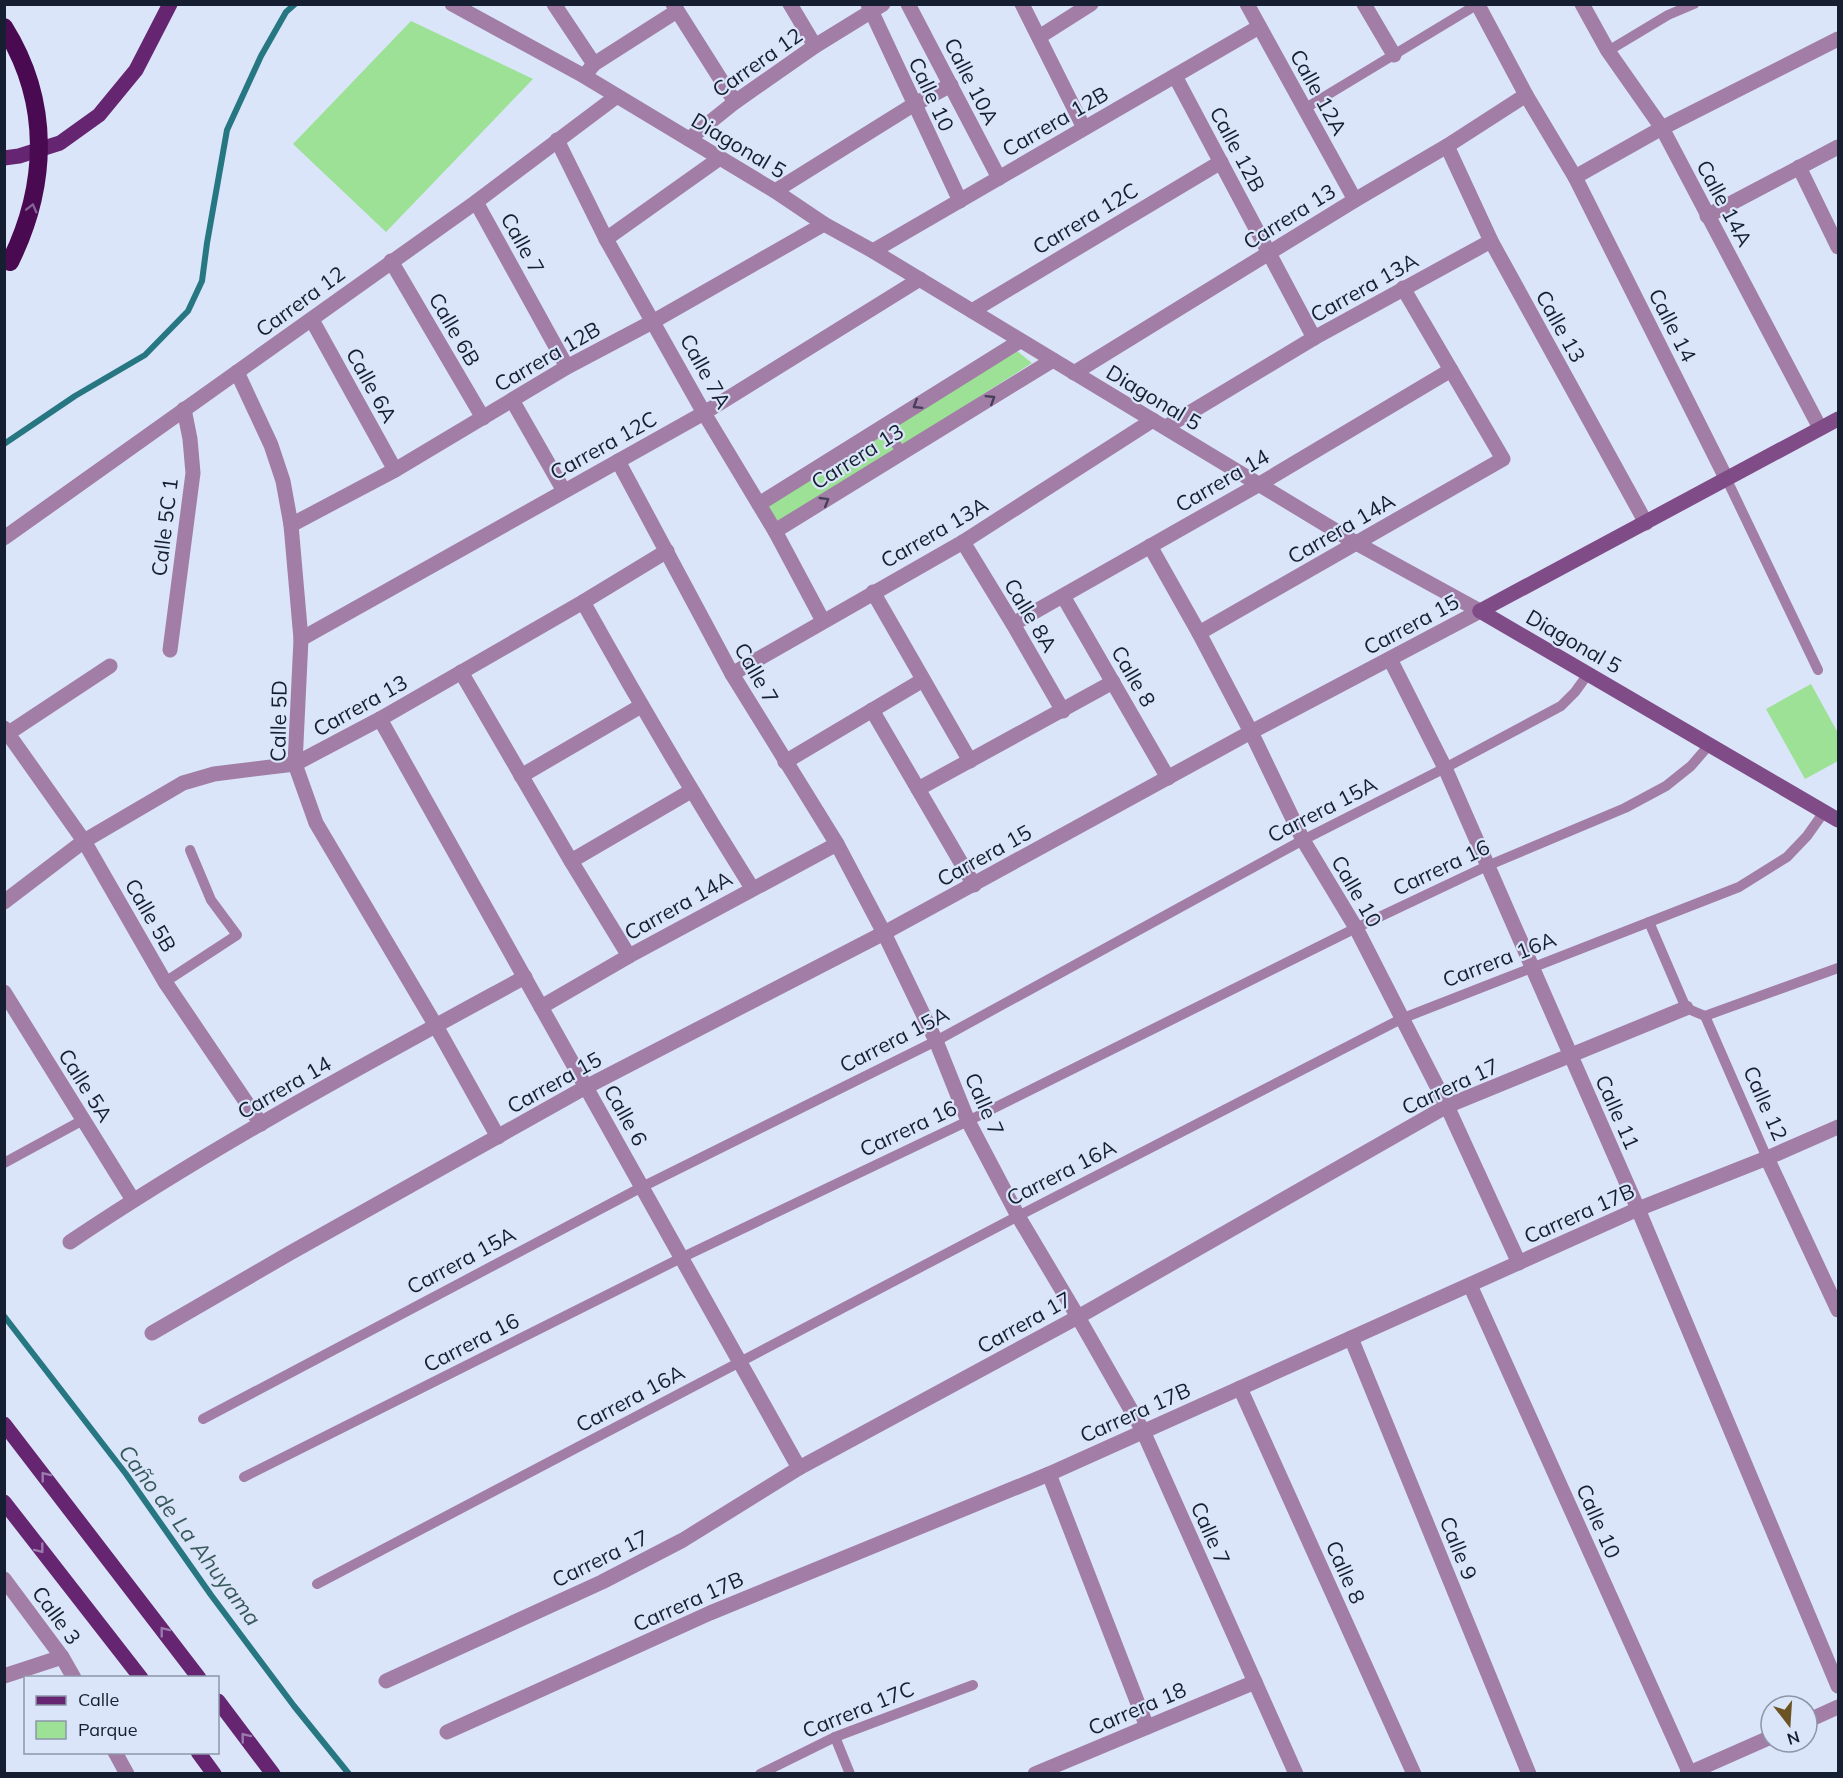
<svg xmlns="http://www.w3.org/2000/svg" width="1843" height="1778" viewBox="0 0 1843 1778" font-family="Mulish,sans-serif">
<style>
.green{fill:#9ce195}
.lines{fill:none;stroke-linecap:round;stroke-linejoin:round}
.stream{stroke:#277782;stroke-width:6}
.lane{stroke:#a27ea7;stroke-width:10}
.street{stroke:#a27ea7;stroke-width:15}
.secondary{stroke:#804c87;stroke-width:15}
.primary{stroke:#662570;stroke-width:15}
.highway-bridge{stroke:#4a0a52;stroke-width:18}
.oneway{stroke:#846295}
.oneway2{stroke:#47405a}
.oneway3{stroke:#9a7bae}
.labels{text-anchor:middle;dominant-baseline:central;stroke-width:4.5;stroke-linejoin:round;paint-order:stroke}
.street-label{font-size:21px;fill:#161f31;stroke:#dae5f9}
.water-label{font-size:22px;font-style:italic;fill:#38595b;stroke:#dae5f9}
</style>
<rect width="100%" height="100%" fill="#dae5f9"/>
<g class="green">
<path d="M411,21L533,79L386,232L293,144Z"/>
<path d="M1017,351L1032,363L777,525L766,505Z"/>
<path d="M1811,684L1838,733V761L1805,779L1766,709Z"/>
</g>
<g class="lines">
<g class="stream">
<path d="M4,444L75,396L145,355L188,311L202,281L207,243L227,130L261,56L286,12L295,4"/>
<path d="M4,1316L126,1474L211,1595L294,1706L349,1774"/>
</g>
<g class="lane">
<path d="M1608,51L1668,15L1694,4"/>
<path d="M1304,109L1478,4"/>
<path d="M884,426L902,453"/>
<path d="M1727,480L1818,670"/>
<path d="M1649,922L1686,1008L1705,1016L1767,1158"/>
<path d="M165,982L237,935L211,900L190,850"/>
<path d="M1705,1016L1838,968"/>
<path d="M4,1163L83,1120"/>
<path d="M203,1419L642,1187L936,1041L1303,840L1445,768L1561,706L1575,692L1588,674"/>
<path d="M244,1477L681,1258L968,1121L1356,928L1487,866L1625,808L1666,786L1691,766L1710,744"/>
<path d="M317,1584L1018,1216L1401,1019L1739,887L1787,857L1807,836L1824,812"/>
<path d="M835,1737L850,1774"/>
<path d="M760,1774L835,1737L973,1685"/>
</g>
<g class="street">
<path d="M452,4L584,76L775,191L824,224L873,251L1356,543L1480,611"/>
<path d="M554,4L594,64"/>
<path d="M673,4L735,102"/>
<path d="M790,4L815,46"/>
<path d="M868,4L960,201"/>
<path d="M908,4L999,178"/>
<path d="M1022,4L1084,128"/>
<path d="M1247,4L1355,200"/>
<path d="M1364,4L1394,55"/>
<path d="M1582,4L1608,51L1662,128L1820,428"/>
<path d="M1478,5L1526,95L1575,177L1727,480"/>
<path d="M1039,37L1091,4"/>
<path d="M584,76L594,64L677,11"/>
<path d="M1175,76L1314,338"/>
<path d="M689,139L735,102L815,46L883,4"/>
<path d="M557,140L606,239L704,413L775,531L823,621"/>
<path d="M1447,146L1491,241L1646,523"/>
<path d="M1799,167L1838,247"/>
<path d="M1575,177L1662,128L1838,39"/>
<path d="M775,191L913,105L951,85"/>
<path d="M476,202L567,367"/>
<path d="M1707,216L1838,147"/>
<path d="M606,239L720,158"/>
<path d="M873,251L1259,27"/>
<path d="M391,261L483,418"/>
<path d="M972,311L1221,162"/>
<path d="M312,320L395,470"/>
<path d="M237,372L271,445L283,481L291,525L301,639L295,764L316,823L436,1026L498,1137"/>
<path d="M1074,373L1355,200L1447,146L1526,95"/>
<path d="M512,400L564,491"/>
<path d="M1166,427L1314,338L1491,241"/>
<path d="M618,461L732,674L837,844L884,933L936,1041L968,1121L1018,1216L1078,1317L1143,1431L1296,1774"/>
<path d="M759,504L1020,341"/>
<path d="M291,525L395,470L567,367L654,321L824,224"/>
<path d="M775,531L1053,360"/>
<path d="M4,538L476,202L617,96"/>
<path d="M963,542L1013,624L1063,711"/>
<path d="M1150,546L1199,633L1251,732L1303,840L1356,928L1447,1106L1519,1263"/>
<path d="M873,592L970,761"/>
<path d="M1063,596L1168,778"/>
<path d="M583,602C637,699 693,794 752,888"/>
<path d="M1013,624L1258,485L1451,370"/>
<path d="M1199,633L1503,459L1403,288"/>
<path d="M301,639L704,413L920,279"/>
<path d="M170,650L193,473L190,439L184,409"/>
<path d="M1390,659L1445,768L1638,1209L1838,1686"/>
<path d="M461,672L571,861L629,956"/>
<path d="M732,674L963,542L1153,420"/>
<path d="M872,710L974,885"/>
<path d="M380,719L799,1468"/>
<path d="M4,728L84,841L165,982L261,1124"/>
<path d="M4,736L110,666"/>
<path d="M785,762L923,680"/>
<path d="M521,776L641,706"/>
<path d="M918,789L1113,682"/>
<path d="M571,861L691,791"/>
<path d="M4,902L84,841L183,783L214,774L295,764L380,719L583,602L667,551"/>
<path d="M4,992L133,1200"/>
<path d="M541,1007L629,956L837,844"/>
<path d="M1767,1158L1838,1310"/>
<path d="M70,1242C216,1144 371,1061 525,977"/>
<path d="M1470,1285L1690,1774"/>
<path d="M152,1333L290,1253L586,1087L884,933L1251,732L1480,611"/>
<path d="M1351,1338L1529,1774"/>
<path d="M1240,1388L1414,1774"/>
<path d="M1049,1474L1147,1727"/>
<path d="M4,1579L62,1657L74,1678"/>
<path d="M4,1676L62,1657"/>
<path d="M386,1681L602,1582L683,1540L799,1468L1078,1317L1447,1106L1686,1008"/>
<path d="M1807,1721L1838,1707"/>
<path d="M447,1732L710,1613L1049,1474L1638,1209L1767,1158L1838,1127"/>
<path d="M115,1752L127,1774"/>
<path d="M1035,1774L1255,1682"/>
<path d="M1687,1774L1771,1737"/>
</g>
<g class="secondary">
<path d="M1480,611L1838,820"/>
<path d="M1480,611L1838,419"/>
</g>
<g class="primary">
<path d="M4,158L19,156L60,143L99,115L136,70L170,4"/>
<path d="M4,1424L199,1678"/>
<path d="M4,1502L141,1678"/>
<path d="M218,1701L273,1774"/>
<path d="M198,1752L214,1774"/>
</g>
<path class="highway-bridge" d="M4,27C51,102 48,185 10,262"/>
</g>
<defs><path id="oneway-chevron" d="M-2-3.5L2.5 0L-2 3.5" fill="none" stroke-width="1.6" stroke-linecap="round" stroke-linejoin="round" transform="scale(1.5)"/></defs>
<use class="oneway" href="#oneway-chevron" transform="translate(32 208) rotate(-76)"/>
<g class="oneway2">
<use href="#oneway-chevron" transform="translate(991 399) rotate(-32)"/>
<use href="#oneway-chevron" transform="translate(917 405) rotate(148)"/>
<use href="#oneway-chevron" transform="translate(825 501) rotate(-31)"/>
</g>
<g class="oneway3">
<use href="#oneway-chevron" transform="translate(45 1476) rotate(-128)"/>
<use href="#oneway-chevron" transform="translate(40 1549) rotate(52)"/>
<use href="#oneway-chevron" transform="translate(164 1631) rotate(-128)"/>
<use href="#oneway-chevron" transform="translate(245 1737) rotate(-128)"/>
</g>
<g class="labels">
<g class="street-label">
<text transform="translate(757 62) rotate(-35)">Carrera 12</text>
<text transform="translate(972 81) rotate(63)">Calle 10A</text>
<text transform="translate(1319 92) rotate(61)">Calle 12A</text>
<text transform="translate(932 94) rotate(65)">Calle 10</text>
<text transform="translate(1055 121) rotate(-30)">Carrera 12B</text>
<text transform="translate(739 145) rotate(31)">Diagonal 5</text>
<text transform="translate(1238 149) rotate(62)">Calle 12B</text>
<text transform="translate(1725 203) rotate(62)">Calle 14A</text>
<text transform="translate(1289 216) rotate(-32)">Carrera 13</text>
<text transform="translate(1085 218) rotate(-31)">Carrera 12C</text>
<text transform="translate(523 243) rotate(61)">Calle 7</text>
<text transform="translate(1364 287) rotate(-29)">Carrera 13A</text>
<text transform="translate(300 301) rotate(-36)">Carrera 12</text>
<text transform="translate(1673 325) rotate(63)">Calle 14</text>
<text transform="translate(1561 326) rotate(61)">Calle 13</text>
<text transform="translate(455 329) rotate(60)">Calle 6B</text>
<text transform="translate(547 356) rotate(-30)">Carrera 12B</text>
<text transform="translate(706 371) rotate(61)">Calle 7A</text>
<text transform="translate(372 385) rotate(61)">Calle 6A</text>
<text transform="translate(1154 397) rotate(31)">Diagonal 5</text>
<text transform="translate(603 445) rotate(-29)">Carrera 12C</text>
<text transform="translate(857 456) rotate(-32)">Carrera 13</text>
<text transform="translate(1222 480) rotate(-30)">Carrera 14</text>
<text transform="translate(164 527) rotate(-83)">Calle 5C 1</text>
<text transform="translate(1341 528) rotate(-30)">Carrera 14A</text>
<text transform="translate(934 532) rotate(-30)">Carrera 13A</text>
<text transform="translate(1031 615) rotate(59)">Calle 8A</text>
<text transform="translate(1411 624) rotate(-28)">Carrera 15</text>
<text transform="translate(1574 641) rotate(30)">Diagonal 5</text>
<text transform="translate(757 673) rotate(60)">Calle 7</text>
<text transform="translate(1134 676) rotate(60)">Calle 8</text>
<text transform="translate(360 705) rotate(-29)">Carrera 13</text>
<text transform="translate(278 721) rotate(-89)">Calle 5D</text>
<text transform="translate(1322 809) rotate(-27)">Carrera 15A</text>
<text transform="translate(984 855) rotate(-29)">Carrera 15</text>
<text transform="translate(1441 867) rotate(-25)">Carrera 16</text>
<text transform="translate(1357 891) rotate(60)">Calle 10</text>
<text transform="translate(678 905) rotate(-29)">Carrera 14A</text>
<text transform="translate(151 915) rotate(60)">Calle 5B</text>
<text transform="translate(1499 959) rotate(-21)">Carrera 16A</text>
<text transform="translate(894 1039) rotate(-27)">Carrera 15A</text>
<text transform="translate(554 1082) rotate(-29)">Carrera 15</text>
<text transform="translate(86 1085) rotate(58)">Calle 5A</text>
<text transform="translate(1450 1086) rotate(-25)">Carrera 17</text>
<text transform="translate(284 1087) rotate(-30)">Carrera 14</text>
<text transform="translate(1766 1103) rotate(66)">Calle 12</text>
<text transform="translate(985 1104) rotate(66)">Calle 7</text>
<text transform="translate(1618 1112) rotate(66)">Calle 11</text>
<text transform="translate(626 1115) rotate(61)">Calle 6</text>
<text transform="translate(908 1128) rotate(-25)">Carrera 16</text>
<text transform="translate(1061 1172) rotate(-27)">Carrera 16A</text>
<text transform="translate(1579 1213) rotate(-24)">Carrera 17B</text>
<text transform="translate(461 1260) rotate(-28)">Carrera 15A</text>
<text transform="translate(1024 1322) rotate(-29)">Carrera 17</text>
<text transform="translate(471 1342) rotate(-27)">Carrera 16</text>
<text transform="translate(630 1398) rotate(-28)">Carrera 16A</text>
<text transform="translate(1135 1412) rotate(-24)">Carrera 17B</text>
<text transform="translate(1599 1521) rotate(66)">Calle 10</text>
<text transform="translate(1211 1533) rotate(66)">Calle 7</text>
<text transform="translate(1459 1548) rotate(68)">Calle 9</text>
<text transform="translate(600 1558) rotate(-26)">Carrera 17</text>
<text transform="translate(1346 1572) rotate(66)">Calle 8</text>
<text transform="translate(688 1601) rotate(-24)">Carrera 17B</text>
<text transform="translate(57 1615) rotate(54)">Calle 3</text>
<text transform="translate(1137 1708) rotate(-23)">Carrera 18</text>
<text transform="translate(858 1709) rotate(-22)">Carrera 17C</text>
</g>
<g class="water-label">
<text transform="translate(190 1535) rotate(53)">Caño de La Ahuyama</text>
</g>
</g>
<rect width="1843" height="1778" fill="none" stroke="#161f31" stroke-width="12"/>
<rect x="24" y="1676" width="195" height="78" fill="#dae5f9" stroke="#8c96a9" stroke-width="1.5"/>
<rect x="36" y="1696" width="30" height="9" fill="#662570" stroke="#8c96a9" stroke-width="1.5"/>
<text x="78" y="1706" font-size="18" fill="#161f31">Calle</text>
<rect x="36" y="1721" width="30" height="18" fill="#9ce195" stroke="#8c96a9" stroke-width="1.5"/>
<text x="78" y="1736" font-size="18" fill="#161f31">Parque</text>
<g transform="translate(1789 1724) rotate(163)"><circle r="28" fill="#dae5f9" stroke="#8c96a9" stroke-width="1.5"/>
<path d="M0-4.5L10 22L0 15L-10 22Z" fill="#6b5323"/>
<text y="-9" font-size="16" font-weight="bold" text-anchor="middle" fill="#161f31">N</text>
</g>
</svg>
